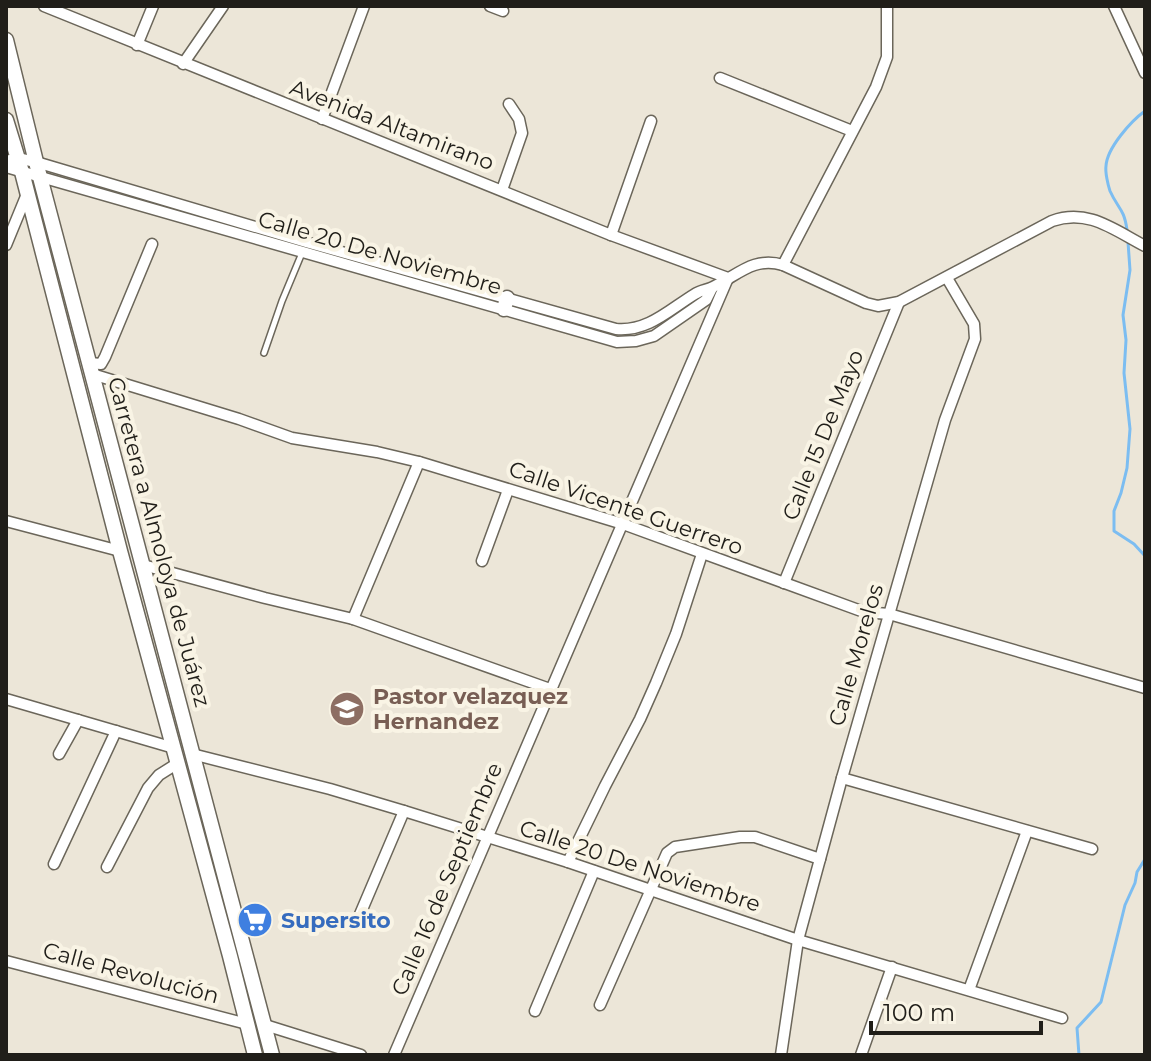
<svg xmlns="http://www.w3.org/2000/svg" width="1151" height="1061" viewBox="0 0 1151 1061" font-family="Montserrat,sans-serif">
<style>
.lines{fill:none;stroke-linecap:round;stroke-linejoin:round}
.stream{stroke:#7cbdf1;stroke-width:3}
.lane-casing{stroke:#6b665a;stroke-width:8}
.street-casing{stroke:#6b665a;stroke-width:13}
.secondary-casing{stroke:#6b665a;stroke-width:17}
.lane{stroke:#fff;stroke-width:5}
.street{stroke:#fff;stroke-width:10}
.secondary{stroke:#fff;stroke-width:14}
.labels{text-anchor:middle;dominant-baseline:central;stroke-width:8;stroke-linejoin:round;paint-order:stroke}
.street-label{font-size:22px;fill:#201e19;stroke:#f9f4e5}
.education-label{font-size:22px;font-weight:bold;fill:#785e54;stroke:#f9f4e5;text-anchor:start}
.shop-label{font-size:22px;font-weight:bold;fill:#366cbe;stroke:#f9f4e5;text-anchor:start}
</style>
<rect width="100%" height="100%" fill="#ece6d8"/>
<g class="lines">
<g class="stream">
<path d="M1127,230C1124,208 1118,209 1110,191C1108,185 1105,172 1106,166C1107,148 1131,121 1145,111"/>
<path d="M1128,242L1130,270L1123,315L1126,340L1124,373L1130,429L1127,468L1121,493L1114,511V531L1134,544L1145,556"/>
<path d="M1079,1055L1077,1028L1101,1002L1125,905L1135,883L1137,872L1145,859"/>
</g>
<defs>
<path id="lane" d="M264,353L282,301L302,253"/>
<g id="street">
<path d="M44,6L611,235L728,278L394,1055"/>
<path d="M490,6L503,11"/>
<path d="M1114,6L1145,73"/>
<path d="M137,45L153,6"/>
<path d="M183,64L223,6"/>
<path d="M720,78L852,131"/>
<path d="M322,119L364,6"/>
<path d="M6,161L17,158L36,162L306,242L616,329C648,332 670,309 695,294C701,290 707,290 713,287C737,276 753,256 783,265L866,303L878,306L899,302L1052,221C1088,208 1114,230 1145,246"/>
<path d="M6,167L617,342L636,341L654,336L706,300L712,288"/>
<path d="M502,190L522,133L519,119L509,104"/>
<path d="M611,235L651,121"/>
<path d="M6,245L27,194"/>
<path d="M783,265L876,87L887,57V6"/>
<path d="M89,363L101,364L105,357L152,244"/>
<path d="M92,374L239,419L292,438L377,452L419,462L623,524L864,612L889,614L1145,688"/>
<path d="M6,521L120,551"/>
<path d="M482,561L508,490"/>
<path d="M143,565L265,598L353,619L550,689"/>
<path d="M784,583L899,302"/>
<path d="M353,619L419,462"/>
<path d="M6,699L174,748"/>
<path d="M59,754L78,720"/>
<path d="M192,754L330,789L404,811L568,862L798,940L1062,1018"/>
<path d="M842,778L1092,849"/>
<path d="M568,862L605,786L640,719L656,683L676,634L702,554"/>
<path d="M54,864L116,731"/>
<path d="M107,867L148,788L159,775L178,763"/>
<path d="M358,919L404,811"/>
<path d="M6,961L247,1024"/>
<path d="M969,990L1027,831"/>
<path d="M600,1005L667,853L675,847L740,837H755L820,859"/>
<path d="M535,1011L594,871"/>
<path d="M265,1025L361,1055"/>
<path d="M781,1055L798,940L842,778L945,420L975,339L974,324L947,278"/>
<path d="M861,1055L892,967"/>
</g>
<g id="secondary">
<path d="M6,40L36,162L272,1055"/>
<path d="M6,120L22,172L120,551L230,956L255,1055"/>
<path d="M504,309L507,298"/>
</g>
</defs>
<use href="#lane" class="lane-casing"/>
<use href="#street" class="street-casing"/>
<use href="#secondary" class="secondary-casing"/>
<use href="#lane" class="lane"/>
<use href="#street" class="street"/>
<use href="#secondary" class="secondary"/>
</g>
<defs>
<symbol id="school-disc" viewBox="-11 -11 22 22"><circle r="9.5" fill="#8d6e63" stroke="#f9f4e5"/><path d="M0-5L7-2L0 1L-7-2ZM-4 1L0 2.5L4 1V4Q0 6-4 4Z" fill="#fff"/></symbol>
<symbol id="supermarket-disc" viewBox="-11 -11 22 22"><circle r="9.5" fill="#3f7fe0" stroke="#f9f4e5"/><path d="M-6-5.5h2.5l.6 2H6L4.5 2H-2.5L-4.4-4H-6ZM-1.5 3.2a1.3 1.3 0 1 0 .1 0ZM3 3.2a1.3 1.3 0 1 0 .1 0Z" fill="#fff"/></symbol>
</defs>
<g fill-rule="evenodd">
<use href="#school-disc" x="327" y="689" width="40" height="40"/>
<use href="#supermarket-disc" x="235" y="900" width="40" height="40"/>
</g>
<g class="labels">
<g class="street-label">
<text transform="translate(392 125) rotate(21)">Avenida Altamirano</text>
<text transform="translate(380 253) rotate(16)">Calle 20 De Noviembre</text>
<text transform="translate(823 435) rotate(-68)">Calle 15 De Mayo</text>
<text transform="translate(626 508) rotate(19)">Calle Vicente Guerrero</text>
<text transform="translate(159 542) rotate(75)">Carretera a Almoloya de Juárez</text>
<text transform="translate(856 655) rotate(-74)">Calle Morelos</text>
<text transform="translate(640 866) rotate(18)">Calle 20 De Noviembre</text>
<text transform="translate(447 879) rotate(-67)">Calle 16 de Septiembre</text>
<text transform="translate(131 973) rotate(15)">Calle Revolución</text>
</g>
<g class="education-label">
<text x="373" y="696">Pastor velazquez<tspan x="373" dy="25">Hernandez</tspan></text>
</g>
<g class="shop-label">
<text x="281" y="920">Supersito</text>
</g>
</g>
<rect width="1151" height="1061" fill="none" stroke="#201e19" stroke-width="16"/>
<path d="M871 1021v12h170v-12" fill="none" stroke="#201e19" stroke-width="4"/>
<text x="883" y="1021" font-size="24" fill="#201e19" stroke="#f9f4e5" stroke-width="6" paint-order="stroke">100 m</text>
</svg>
